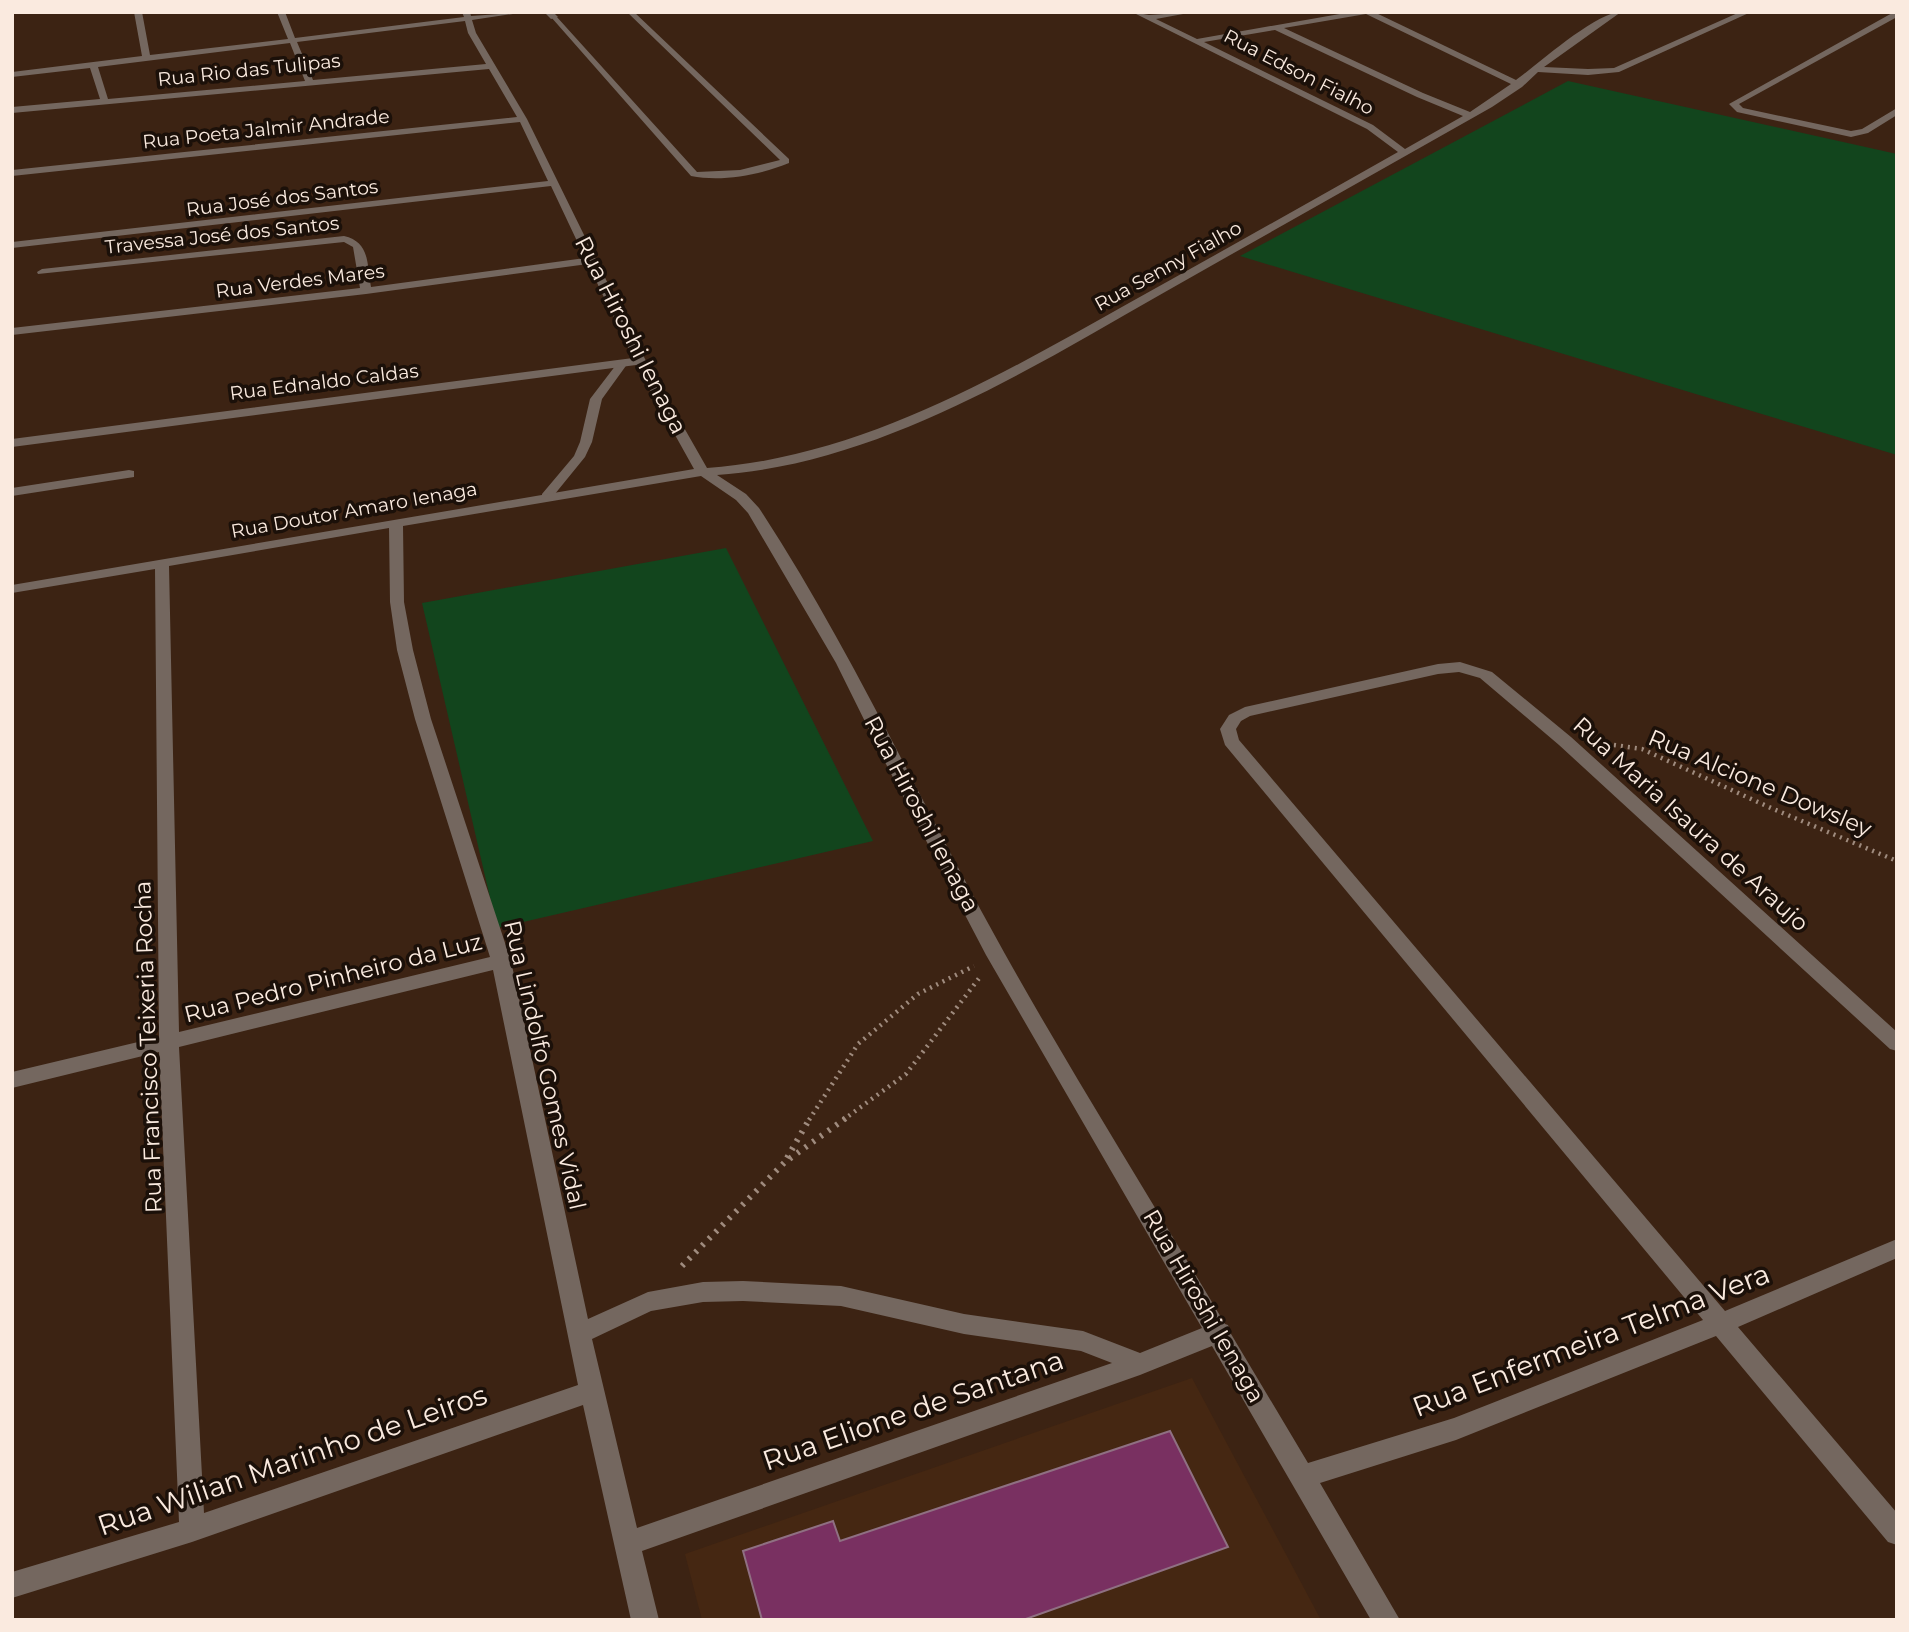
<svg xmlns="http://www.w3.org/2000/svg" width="1909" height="1632" viewBox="0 0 1909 1632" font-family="Montserrat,sans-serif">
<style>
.built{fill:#452712}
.green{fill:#12451d}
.building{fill:#793061;stroke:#8f7082;stroke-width:2}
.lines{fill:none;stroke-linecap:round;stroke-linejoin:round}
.path-far1{stroke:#9f8b7e;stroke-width:4.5;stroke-dasharray:2 5;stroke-linecap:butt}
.path{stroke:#9f8b7e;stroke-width:6;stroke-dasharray:2.5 7;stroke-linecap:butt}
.service{fill:#74675f;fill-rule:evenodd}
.minor{fill:#74675f;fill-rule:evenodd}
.labels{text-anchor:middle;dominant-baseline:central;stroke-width:7;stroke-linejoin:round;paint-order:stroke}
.far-street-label{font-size:19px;fill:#faeadf;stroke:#1b1009}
.street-label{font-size:23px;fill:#faeadf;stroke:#1b1009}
.near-street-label{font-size:28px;fill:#faeadf;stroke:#1b1009}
</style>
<rect width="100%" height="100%" fill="#3c2313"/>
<path class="built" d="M1192,1378L1321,1620H702L685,1554Z"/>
<g class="green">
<path d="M1568,81L1897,154V455L1240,256Z"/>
<path d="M726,548L873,841L497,928L422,603Z"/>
</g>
<path class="building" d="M1170,1431L1228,1547L1023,1620H762L743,1551L833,1521L840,1541Z"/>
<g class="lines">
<g class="path-far1">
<path d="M1607,744L1642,749L1771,808L1897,861"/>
<path d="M809,1120L858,1044L918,994L974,966"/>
<path d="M843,1120L906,1074L980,977"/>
</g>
<g class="path">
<path d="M787,1158L810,1118"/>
<path d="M682,1266L785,1162L846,1118"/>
</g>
<g class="service">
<path d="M627,12H634L789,159V163C760,175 722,182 691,176L551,17L556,16L697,172L740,170L780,160Z"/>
<path d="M619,361L628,363L602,399L592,442L585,457L550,500H542V494L574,456L580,442L590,399Z"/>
</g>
<g class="minor">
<path d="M134,12H142L150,55L288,39L277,12H285L295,38L464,17L462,12H470L471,16L526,12L472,20L476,33L527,119L646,361L707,468C861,457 997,377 1129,303C1219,253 1308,203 1398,152L1367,129L1132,12L1149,15L1194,12L1156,19L1197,39L1351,12H1374L1516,80C1538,64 1596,12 1621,12L1544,67L1588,69L1614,68L1740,12H1751L1619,72L1588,75L1538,72L1522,87L1492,107C1383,169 1274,230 1165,292C1028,370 878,464 717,475L746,494L759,508C852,650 922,806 1005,954C1075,1079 1152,1201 1225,1324L1228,1325L1231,1334L1308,1463L1454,1418L1703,1320L1225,745L1220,729L1229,715L1245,707L1438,664L1460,662L1492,672L1571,737L1897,1032V1051L1890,1049L1559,745L1480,678L1459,672L1438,674L1250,716L1241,721L1236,729L1239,740L1725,1311L1897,1239V1258L1738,1327L1897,1513V1545L1888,1542L1716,1336L1456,1440L1320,1483L1400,1620H1371L1212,1346L1140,1375L642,1551L659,1620H631L583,1405L192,1542L12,1598V1572L179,1522L159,1052L12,1088V1072L159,1037L155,569L12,593V585L694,469L636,365L12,447V439L633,358L588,264L366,294L12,335V328L360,288L353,247L344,242L38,274L37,272L42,269L344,236C370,242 367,264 371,287L585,258L551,186L12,248V242L548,181L520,122L12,176V170L517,117L489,69L12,113V107L100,99L90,68L12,77V72L142,56ZM1366,14L1511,84L1470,112L1423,93L1284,28ZM465,21L468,33L486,64L313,80L297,42ZM1275,30L1417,97L1463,116L1405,149L1373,125L1204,42ZM290,43L305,81L108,99L98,67ZM701,476L736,500L748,513L836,663L886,764L986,955L1202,1328L1140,1353L1083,1331L964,1314L841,1286L743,1281L703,1282L648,1292L588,1319L511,961L431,719L413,650L404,602L403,526ZM389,528L390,602L397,650L415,719L490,957L179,1032L169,566ZM493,970L578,1385L204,1513L179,1047ZM743,1301L841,1306L964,1334L1081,1351L1112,1363L637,1528L592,1339L651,1311L703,1302Z"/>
<path d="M544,12H553L558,17L551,19Z"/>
<path d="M1894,12H1897V17L1739,104L1743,108L1851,131L1862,129L1897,108V115L1868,133L1851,137L1737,112L1729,104Z"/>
<path d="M129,470L134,471V477L12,496V488Z"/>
</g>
</g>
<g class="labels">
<g class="far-street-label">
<text transform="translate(249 70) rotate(-6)">Rua Rio das Tulipas</text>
<text transform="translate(1299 72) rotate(27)">Rua Edson Fialho</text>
<text transform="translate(266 129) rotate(-6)">Rua Poeta Jalmir Andrade</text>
<text transform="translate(282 198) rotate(-7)">Rua José dos Santos</text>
<text transform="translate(222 235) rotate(-6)">Travessa José dos Santos</text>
<text transform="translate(1168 266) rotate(-29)">Rua Senny Fialho</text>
<text transform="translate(300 281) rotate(-7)">Rua Verdes Mares</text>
<text transform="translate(324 382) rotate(-7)">Rua Ednaldo Caldas</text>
<text transform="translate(354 510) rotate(-10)">Rua Doutor Amaro Ienaga</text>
</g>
<g class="street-label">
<text transform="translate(631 335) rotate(63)">Rua Hiroshi Ienaga</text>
<text transform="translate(1760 783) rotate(23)">Rua Alcione Dowsley</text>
<text transform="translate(922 814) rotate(62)">Rua Hiroshi Ienaga</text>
<text transform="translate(1691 824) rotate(42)">Rua Maria Isaura de Araujo</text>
<text transform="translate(333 978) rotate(-14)">Rua Pedro Pinheiro da Luz</text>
<text transform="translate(148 1047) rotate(-92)">Rua Francisco Teixeria Rocha</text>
<text transform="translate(545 1065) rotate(77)">Rua Lindolfo Gomes Vidal</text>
<text transform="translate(1204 1306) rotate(60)">Rua Hiroshi Ienaga</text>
</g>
<g class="near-street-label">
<text transform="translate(1591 1340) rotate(-21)">Rua Enfermeira Telma Vera</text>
<text transform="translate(913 1410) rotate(-19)">Rua Elione de Santana</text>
<text transform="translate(292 1460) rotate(-19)">Rua Wilian Marinho de Leiros</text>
</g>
</g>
<rect width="1909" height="1632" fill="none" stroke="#faeadf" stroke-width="28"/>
</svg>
